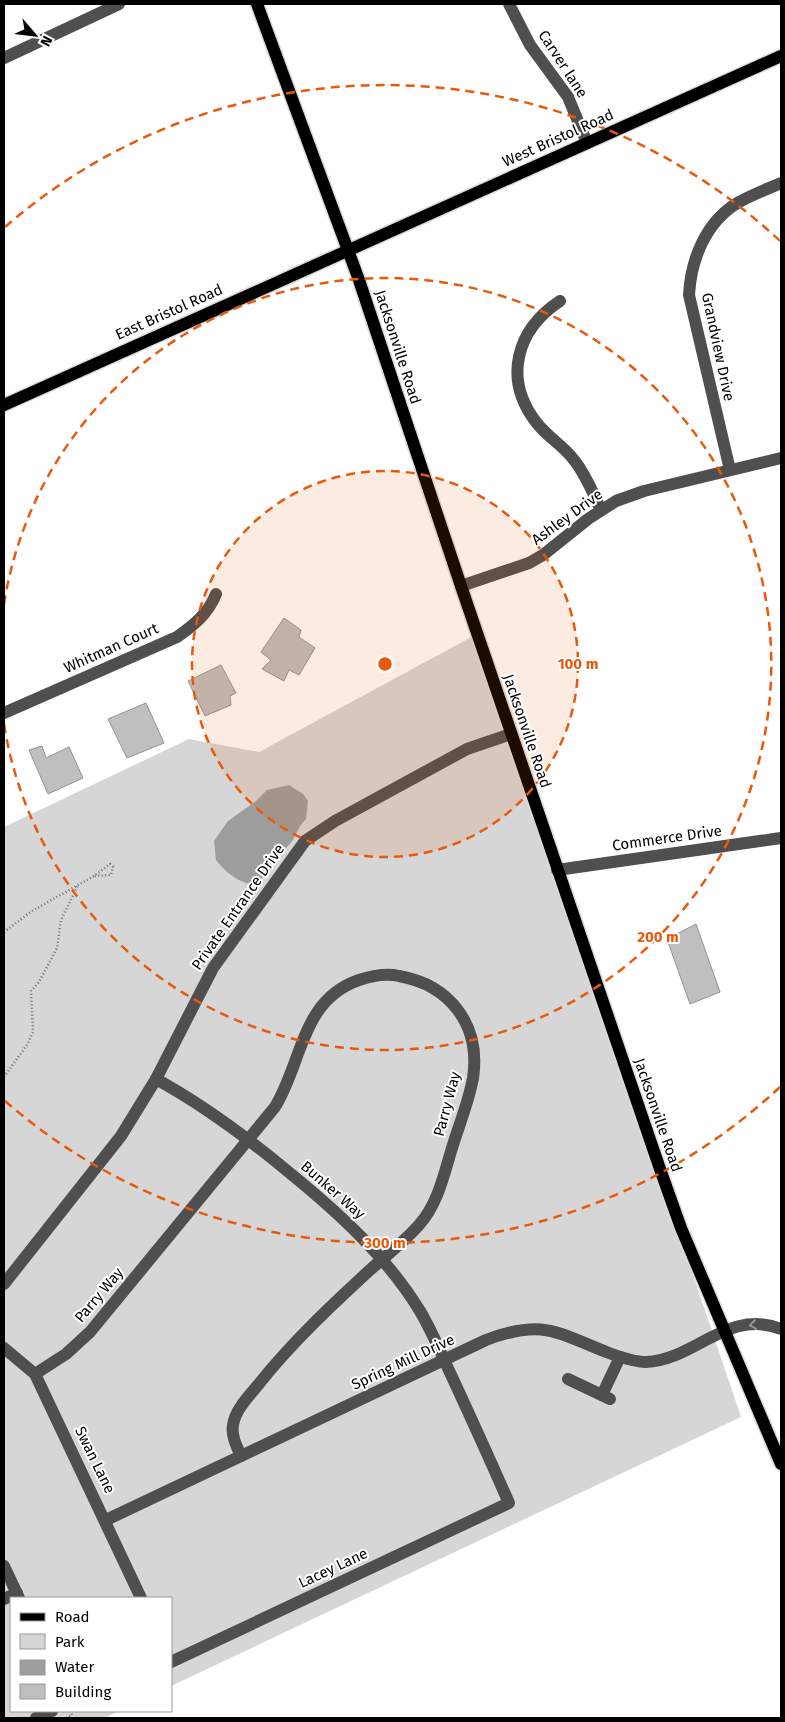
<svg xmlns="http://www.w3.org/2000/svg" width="785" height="1722" viewBox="0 0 785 1722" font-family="'Fira Sans',sans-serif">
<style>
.green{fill:#d6d6d6}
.water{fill:#9d9d9d}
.building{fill:#bfbfbf;stroke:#939393}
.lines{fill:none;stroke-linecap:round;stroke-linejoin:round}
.major-casing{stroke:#dbdbdb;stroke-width:15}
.path{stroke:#717171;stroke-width:2.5;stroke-dasharray:1 2.5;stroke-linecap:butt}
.minor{stroke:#4f4f4f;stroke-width:12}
.major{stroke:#000;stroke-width:12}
.oneway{stroke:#959595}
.ring{fill:none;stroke:#e8590c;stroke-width:2.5;stroke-dasharray:9 6}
.labels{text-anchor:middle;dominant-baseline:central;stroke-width:4;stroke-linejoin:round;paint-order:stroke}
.street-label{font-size:15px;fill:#000;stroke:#fff}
.centre{fill:#e8590c;stroke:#fff;stroke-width:2.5}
.ring-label{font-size:15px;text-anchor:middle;font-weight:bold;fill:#e8590c;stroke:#fff;stroke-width:4;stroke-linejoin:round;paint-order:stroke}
</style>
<rect width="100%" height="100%" fill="#fff"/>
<path class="green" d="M477,634L741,1417L171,1686V1598H11V1711H120L104,1718H4V827L189,739L259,752Z"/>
<path class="water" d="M289,785L303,794L308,801L306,819L300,826L293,840L264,874L259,884C243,887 225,872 216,860L214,841L228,821L256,801L267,790Z"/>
<g class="building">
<path d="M284,618L301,630L299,637L315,648L299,675L289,670L284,681L262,669L271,660L261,652Z"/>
<path d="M221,665L236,693L230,696L231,705L205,716L188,681Z"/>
<path d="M146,703L164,743L127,758L108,719Z"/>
<path d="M42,746L46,758L69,747L83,778L48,794L29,750Z"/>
<path d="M696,924L720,992L690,1004L667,939Z"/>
</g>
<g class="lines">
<defs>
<g id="major">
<path d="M257,4L359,280L461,586L660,1169L681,1228L781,1464"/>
<path d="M4,405L781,56"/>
</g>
</defs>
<use href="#major" class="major-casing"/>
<g class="path">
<path d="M4,932L32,911L94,876L110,864L113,867L111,875L94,876"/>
<path d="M4,1077L27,1045L33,1032L31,991L39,982L57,948L61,920L78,885"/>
<path d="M66,1718L72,1715L70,1711"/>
</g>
<g class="minor">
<path d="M509,4L530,45L568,97L587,143"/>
<path d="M4,58L119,4"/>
<path d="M560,301C516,330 503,379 536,422C547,437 563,445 574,460C586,475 593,493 601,510"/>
<path d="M730,470L689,295C691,259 706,221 739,202C752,195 767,189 781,183"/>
<path d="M461,586L529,563L543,555L588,519L616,501L644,491L781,458"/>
<path d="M4,713L177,637C194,625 208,614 216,594"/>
<path d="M557,870L781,838"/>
<path d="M156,1079C205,1106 248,1138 291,1174C340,1214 387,1257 420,1311C433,1333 442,1356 453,1379C472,1420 491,1462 509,1503L171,1662"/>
<path d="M4,1284L121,1136L156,1079L213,968L305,841L335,821L467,749L511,734"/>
<path d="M4,1348L35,1374L141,1598"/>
<path d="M35,1374L66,1354L90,1332L275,1107C303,1061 301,1000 359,980C371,976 386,973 399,976C450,985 481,1025 473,1078C469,1101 459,1125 452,1148C444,1174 438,1204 419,1225C405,1241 387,1255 371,1269C331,1306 292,1342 258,1385C249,1396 235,1410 233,1425C231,1436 237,1447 241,1456"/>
<path d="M568,1379L610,1399"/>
<path d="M602,1395L620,1357"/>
<path d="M106,1520L486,1340C544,1318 557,1333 609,1353C620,1357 634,1362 646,1362C695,1360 728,1308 781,1329"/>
<path d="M4,1566L19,1598"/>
<path d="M4,1599L17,1593"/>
<path d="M36,1718L52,1711"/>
</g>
<use href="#major" class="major"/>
</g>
<defs><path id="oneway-chevron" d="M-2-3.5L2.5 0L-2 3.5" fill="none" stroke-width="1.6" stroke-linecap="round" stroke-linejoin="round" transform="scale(1.25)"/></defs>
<use class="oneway" href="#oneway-chevron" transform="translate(753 1325) rotate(171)"/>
<circle cx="385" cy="664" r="193" fill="#e8590c" fill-opacity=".12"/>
<g class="ring">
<circle cx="385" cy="664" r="193"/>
<path d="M4 604A386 386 0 1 1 4 724"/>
<path d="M780 1087A579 579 0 0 1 5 1101M5 227A579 579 0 0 1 780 241"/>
</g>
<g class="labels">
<g class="street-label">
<text transform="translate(563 64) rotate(57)">Carver lane</text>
<text transform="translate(558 138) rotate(-24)">West Bristol Road</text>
<text transform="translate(169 312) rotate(-24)">East Bristol Road</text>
<text transform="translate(398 347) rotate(72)">Jacksonville Road</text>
<text transform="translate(718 347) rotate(78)">Grandview Drive</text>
<text transform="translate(567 517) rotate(-36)">Ashley Drive</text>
<text transform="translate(111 648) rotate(-24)">Whitman Court</text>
<text transform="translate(527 731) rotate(71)">Jacksonville Road</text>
<text transform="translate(667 838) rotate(-8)">Commerce Drive</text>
<text transform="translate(238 907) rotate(-55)">Private Entrance Drive</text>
<text transform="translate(447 1104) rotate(-75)">Parry Way</text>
<text transform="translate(658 1115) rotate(71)">Jacksonville Road</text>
<text transform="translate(333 1190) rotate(41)">Bunker Way</text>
<text transform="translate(99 1295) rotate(-50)">Parry Way</text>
<text transform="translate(403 1362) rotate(-25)">Spring Mill Drive</text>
<text transform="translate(95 1460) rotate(64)">Swan Lane</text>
<text transform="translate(333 1568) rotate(-25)">Lacey Lane</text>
</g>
</g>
<circle cx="385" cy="664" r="8" class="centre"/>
<g class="ring-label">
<text x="578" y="669">100 m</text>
<text x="658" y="942">200 m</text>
<text x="385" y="1248">300 m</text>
</g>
<rect width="785" height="1722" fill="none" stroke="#000000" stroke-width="10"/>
<rect x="10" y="1597" width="162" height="115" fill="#ffffff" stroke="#999999"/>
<rect x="20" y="1613" width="25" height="8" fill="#000000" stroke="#999999"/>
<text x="55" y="1622" font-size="15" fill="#000000">Road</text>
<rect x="20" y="1634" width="25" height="15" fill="#d6d6d6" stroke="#999999"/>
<text x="55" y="1647" font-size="15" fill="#000000">Park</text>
<rect x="20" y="1660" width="25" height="15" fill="#9d9d9d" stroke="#999999"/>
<text x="55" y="1672" font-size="15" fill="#000000">Water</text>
<rect x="20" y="1684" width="25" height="15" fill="#bfbfbf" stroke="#999999"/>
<text x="55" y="1697" font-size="15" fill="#000000">Building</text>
<g transform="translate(35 35) rotate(118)" stroke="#ffffff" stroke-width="4" paint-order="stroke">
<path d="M0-4L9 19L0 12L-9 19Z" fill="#000000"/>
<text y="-8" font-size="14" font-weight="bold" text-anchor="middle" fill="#000000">N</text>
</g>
</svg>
